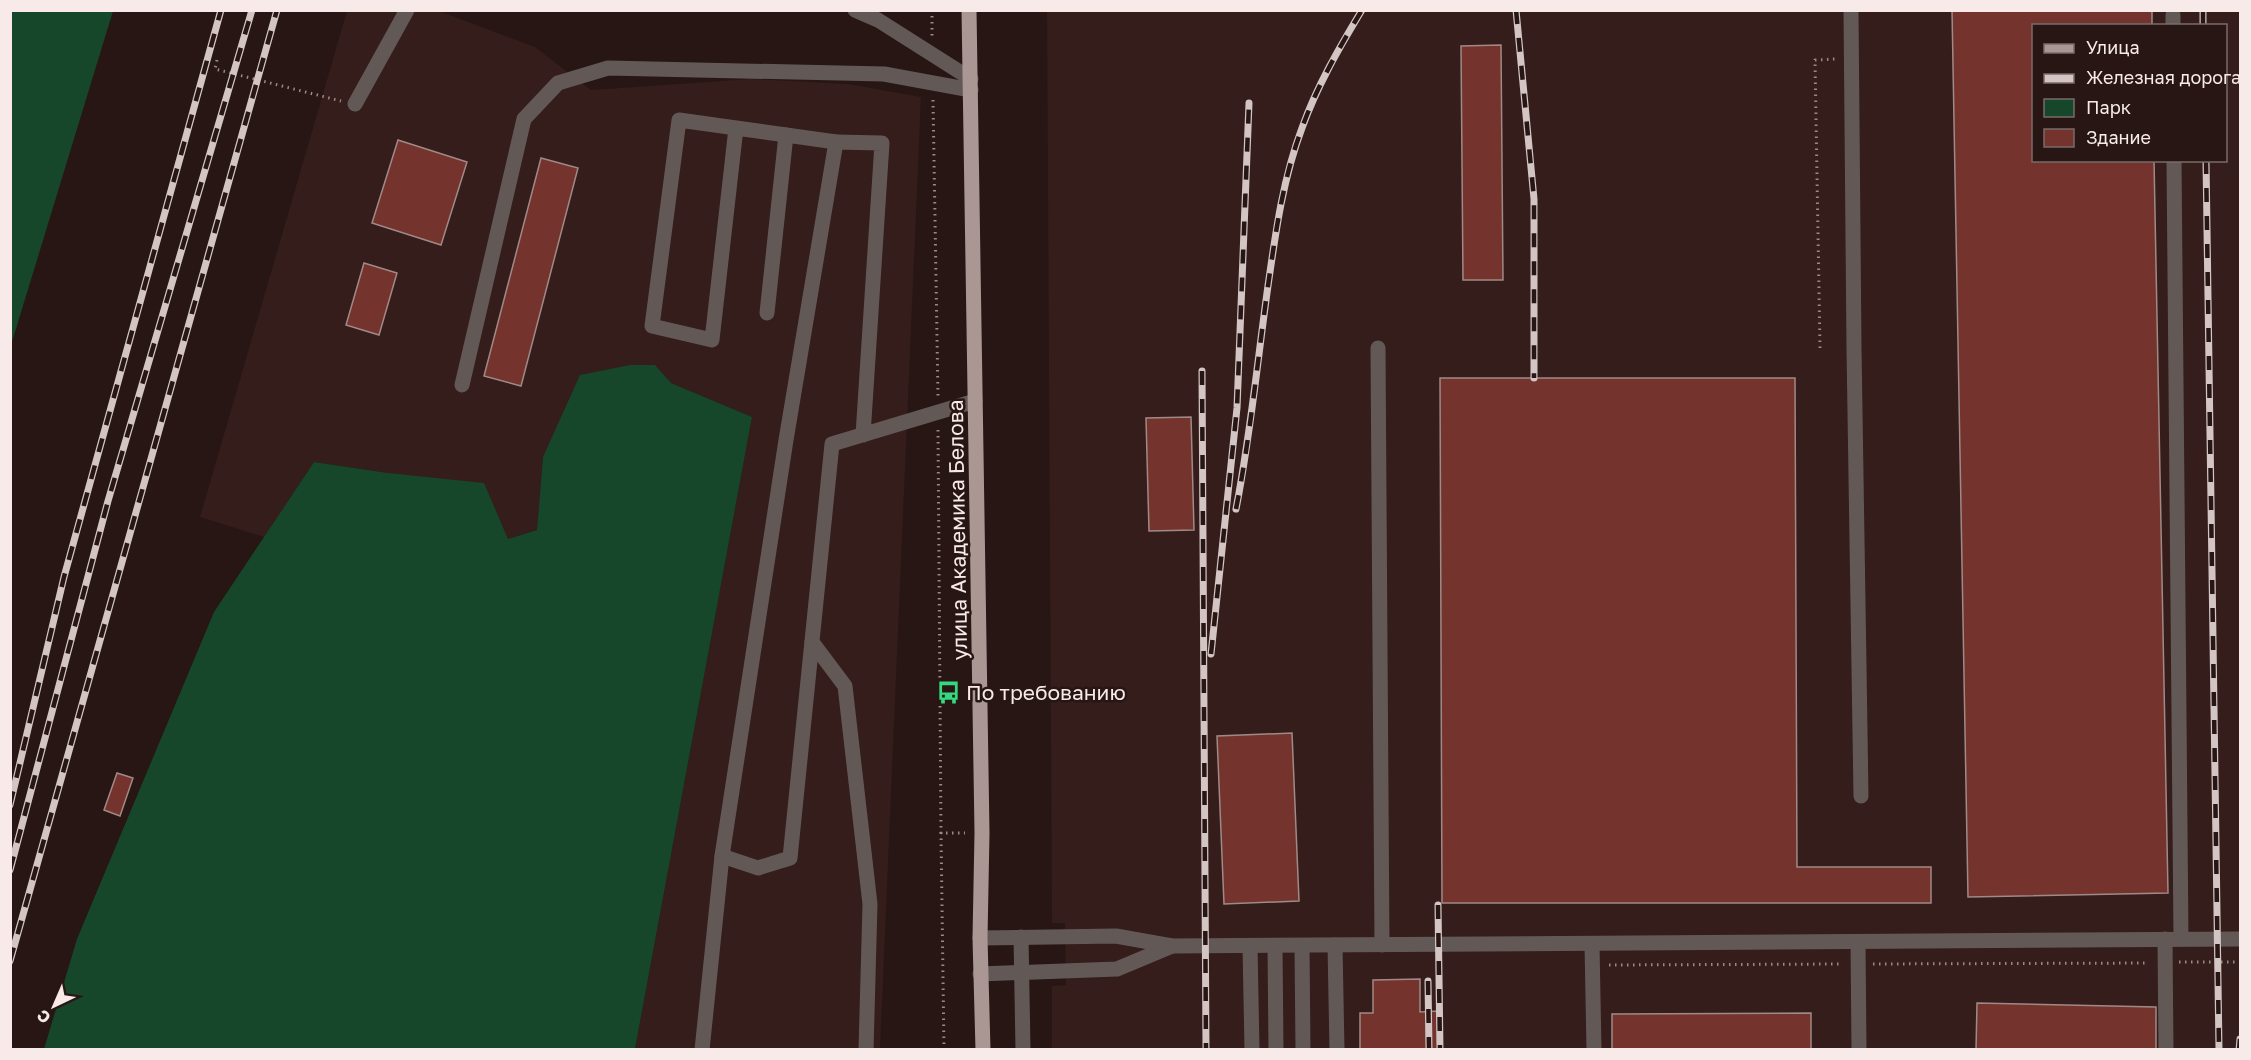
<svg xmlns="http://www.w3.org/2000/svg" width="2251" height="1060" viewBox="0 0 2251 1060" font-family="'Golos Text',sans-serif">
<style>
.built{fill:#341d1a;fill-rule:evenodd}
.green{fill:#16472a}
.building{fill:#74332c;stroke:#a08a87;stroke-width:1.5}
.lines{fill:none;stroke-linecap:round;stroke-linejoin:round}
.path{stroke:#998a88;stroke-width:3;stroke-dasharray:1.5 4.5;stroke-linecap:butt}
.minor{stroke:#625957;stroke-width:15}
.major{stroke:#aa9794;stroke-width:15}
.rail-casing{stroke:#d3c5c3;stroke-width:7}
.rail{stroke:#271614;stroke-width:4.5;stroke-dasharray:14;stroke-linecap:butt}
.labels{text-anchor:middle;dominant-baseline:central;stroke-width:5;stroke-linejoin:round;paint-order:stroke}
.street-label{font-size:21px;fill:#f7eae8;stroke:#271614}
.poi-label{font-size:21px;fill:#f7eae8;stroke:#271614;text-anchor:start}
</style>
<rect width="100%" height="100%" fill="#271614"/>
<g class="built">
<path d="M347,11H439L535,47L591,90L751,79L848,84L921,97L880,1049H635L752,417L671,383L543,457L537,530L508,539L388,473L314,462L264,537L200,517Z"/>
<path d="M1047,11H2240V1049H1052V986L1066,985L1065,923H1052ZM2034,26H2226V160H2034Z"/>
</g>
<g class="green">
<path d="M11,10L113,11L11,345L10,11Z"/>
<path d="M630,365H655L671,383L752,417L635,1049H44L77,939L214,612L314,462L388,473L484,483L508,539L537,530L543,457L580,375Z"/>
</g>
<g class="building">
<path d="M1952,10H2152V26H2034V160H2154L2168,893L1968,897Z"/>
<path d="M1501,45L1503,280H1463L1461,46Z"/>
<path d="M398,140L467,162L441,245L372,223Z"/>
<path d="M541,158L578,168L521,386L484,376Z"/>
<path d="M364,263L397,273L379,335L346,325Z"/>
<path d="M1440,378H1795L1797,867H1931V903H1442Z"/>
<path d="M1191,417L1194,530L1149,531L1146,418Z"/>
<path d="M1292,733L1299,901L1224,904L1217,736Z"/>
<path d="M117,773L133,778L120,816L104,810Z"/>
<path d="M1420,979V1012L1438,1011V1050H1360V1013H1373V980Z"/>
<path d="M1977,1003L2156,1007V1050H1976Z"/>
<path d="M1811,1013V1050H1612V1014Z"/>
</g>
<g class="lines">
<g class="path">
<path d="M932,10V36"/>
<path d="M217,60L215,69L341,101"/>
<path d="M933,100L938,396"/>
<path d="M1820,348L1815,60L1835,59"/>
<path d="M938,430L941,833"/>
<path d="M2179,962H2240"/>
<path d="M1873,964L2149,963"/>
<path d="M1609,965L1843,964"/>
<path d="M944,1050L941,833H965"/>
</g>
<g class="minor">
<path d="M855,10L878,20L971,79"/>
<path d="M1851,10L1854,348L1861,796"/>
<path d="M2173,15V26"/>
<path d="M355,104L407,10"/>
<path d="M736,128L712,340L652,326L679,120L836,142"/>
<path d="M2174,160L2181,939"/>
<path d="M767,313L786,135"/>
<path d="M1378,348L1382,945"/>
<path d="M462,385L524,119L558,83L608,68L884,74L971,90"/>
<path d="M863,435L882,143L836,142L786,440L722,856L758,868L790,858L832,444L975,401"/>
<path d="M812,642L845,686L870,904L866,1050"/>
<path d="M1021,937L1023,1050"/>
<path d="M980,938L1116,936L1172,946L2240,939"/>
<path d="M2165,939L2166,1050"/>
<path d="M1858,942L1859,1050"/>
<path d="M1592,944L1594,1050"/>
<path d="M1335,945L1337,1050"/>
<path d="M1250,946L1252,1050"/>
<path d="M1275,946L1276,1050"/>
<path d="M1302,946L1303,1050"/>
<path d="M980,974L1117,969L1172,946"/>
<path d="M702,1050L722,856"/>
</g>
<path class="major" d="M969,10L982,833L980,938L983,1050"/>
<defs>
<g id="rail">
<path d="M1516,10L1534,199V378"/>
<path d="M2203,10V26"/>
<path d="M2206,160L2219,1050"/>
<path d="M1202,371L1206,1050"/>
<path d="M1236,509C1250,438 1257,365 1267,293C1275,237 1282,181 1302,128C1317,86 1339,48 1362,10"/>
<path d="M1211,654L1237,408L1249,103"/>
<path d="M10,805L64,577L221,10"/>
<path d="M10,870L108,501L252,10"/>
<path d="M1438,905L1440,1050"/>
<path d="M10,961L277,10"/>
<path d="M1428,981L1429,1050"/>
<path d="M2239,1050L2240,1039"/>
</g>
</defs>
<use href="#rail" class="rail-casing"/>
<use href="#rail" class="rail"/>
</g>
<defs>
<symbol id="bus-bare" viewBox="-9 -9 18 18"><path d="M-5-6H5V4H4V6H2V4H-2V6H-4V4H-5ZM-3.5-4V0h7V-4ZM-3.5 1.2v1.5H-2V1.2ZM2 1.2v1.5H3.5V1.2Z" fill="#35d881" stroke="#271614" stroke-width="2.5" paint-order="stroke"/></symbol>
</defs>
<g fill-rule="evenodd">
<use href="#bus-bare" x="932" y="676" width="33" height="33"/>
</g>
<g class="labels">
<g class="street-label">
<text transform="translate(957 530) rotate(-91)">улица Академика Белова</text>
</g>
<g class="poi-label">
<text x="966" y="692">По требованию</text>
</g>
</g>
<rect width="2251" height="1060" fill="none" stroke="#f7eae8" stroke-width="24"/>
<rect x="2032" y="24" width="195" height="138" fill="#271614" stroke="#7a6b69" stroke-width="1.5"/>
<rect x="2044" y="44" width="30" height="9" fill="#aa9794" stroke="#7a6b69" stroke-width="1.5"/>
<text x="2086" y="54" font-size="18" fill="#f7eae8">Улица</text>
<rect x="2044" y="74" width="30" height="9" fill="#d3c5c3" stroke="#7a6b69" stroke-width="1.5"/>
<text x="2086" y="84" font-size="18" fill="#f7eae8">Железная дорога</text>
<rect x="2044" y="99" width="30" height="18" fill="#16472a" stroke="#7a6b69" stroke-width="1.5"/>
<text x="2086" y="114" font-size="18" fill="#f7eae8">Парк</text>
<rect x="2044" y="129" width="30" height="18" fill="#74332c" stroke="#7a6b69" stroke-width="1.5"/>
<text x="2086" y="144" font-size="18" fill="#f7eae8">Здание</text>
<g transform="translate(54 1006) rotate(224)" stroke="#271614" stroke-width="4.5" paint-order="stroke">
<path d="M0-4.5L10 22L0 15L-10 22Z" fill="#f7eae8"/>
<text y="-9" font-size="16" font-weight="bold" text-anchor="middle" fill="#f7eae8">С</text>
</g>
</svg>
